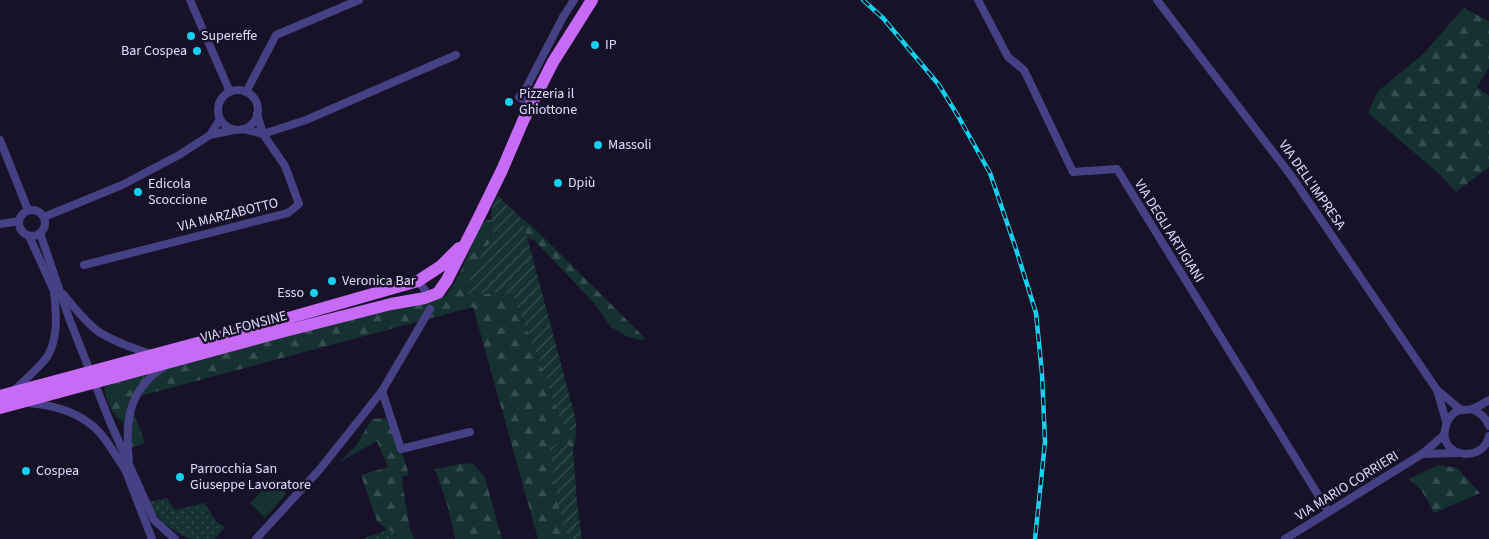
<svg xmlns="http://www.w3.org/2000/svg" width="1489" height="539" viewBox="0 0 1489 539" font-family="'Source Sans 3',sans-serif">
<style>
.grass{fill:url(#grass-dots)}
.forest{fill:url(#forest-firs)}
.garden{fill:url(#garden-furrows)}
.pitch{fill:#153131}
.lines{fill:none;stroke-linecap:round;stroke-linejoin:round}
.minor{stroke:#464084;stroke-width:8}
.primary{stroke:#c76af5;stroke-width:12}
.rail-casing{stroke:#14d0f0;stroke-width:4.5}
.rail{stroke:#171228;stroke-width:2.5;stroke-dasharray:8;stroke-linecap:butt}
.poi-dot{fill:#14d0f0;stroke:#171228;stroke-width:2}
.labels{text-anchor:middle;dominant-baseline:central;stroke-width:5;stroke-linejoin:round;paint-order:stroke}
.poi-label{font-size:14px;fill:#e0dbfd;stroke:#171228;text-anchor:start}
.street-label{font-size:14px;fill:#e0dbfd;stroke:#171228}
</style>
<defs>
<pattern id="grass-dots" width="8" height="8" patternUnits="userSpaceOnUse" patternTransform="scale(1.25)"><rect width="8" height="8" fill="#153131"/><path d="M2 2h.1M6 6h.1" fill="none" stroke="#374e50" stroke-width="1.8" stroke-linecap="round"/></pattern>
<pattern id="forest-firs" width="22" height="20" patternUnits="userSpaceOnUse" patternTransform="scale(1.25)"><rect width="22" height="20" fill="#153131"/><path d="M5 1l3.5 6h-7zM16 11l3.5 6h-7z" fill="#374e50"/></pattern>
<pattern id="garden-furrows" width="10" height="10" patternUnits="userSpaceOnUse" patternTransform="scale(1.25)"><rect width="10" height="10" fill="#153131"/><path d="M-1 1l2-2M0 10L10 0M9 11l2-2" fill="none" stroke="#374e50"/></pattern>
</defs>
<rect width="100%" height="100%" fill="#171228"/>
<g class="grass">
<path d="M167,498L175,510L204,503L217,522L225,527L215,539H191L181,535L162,522L148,502Z"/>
<path d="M387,530L396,532L397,539H363Z"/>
</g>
<g class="forest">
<path d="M1464,8L1489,21V68L1477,87L1489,96V167L1456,192L1438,173L1368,113L1378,91L1422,55Z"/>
<path d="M519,216L532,226L645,338L642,340L628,337L611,327L594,303L535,241L527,237Z"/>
<path d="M487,220H491L492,228L491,241L484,250L463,294L506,293L513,297L539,359L560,419L568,430L576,433L573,451L566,442L553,473L563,525L570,539H538L473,307L129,399L145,443L125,450L123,422C111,415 106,399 104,385L258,341L431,301L446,296L459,275L481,224Z"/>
<path d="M385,418L401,449L409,475L403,476L402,483L410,529L414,539H397L396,532L387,530L377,521L361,475L388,467L377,441L340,462L356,446L372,419Z"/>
<path d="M473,463L485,478L502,539H455L448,507L435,469L461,464Z"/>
<path d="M1438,465L1457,468L1480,493L1434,513L1422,491L1409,479Z"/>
</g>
<g class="garden">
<path d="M498,196L519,216L527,237L573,409L576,423V433L568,430L560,419L539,359L513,297L506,293L463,294C470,280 476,265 483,251C485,248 489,245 490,242C497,226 484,214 498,196Z"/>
<path d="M561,441L566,442L573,451L577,502L582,539H570L563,526L553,473L550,448Z"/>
</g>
<path class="pitch" d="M273,479L286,494L265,518L250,503Z"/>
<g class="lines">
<g class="minor">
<path d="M190,0L230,92"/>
<path d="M978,0L1008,57L1024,70L1073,172L1117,169L1328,511"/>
<path d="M1157,0L1292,177L1437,390L1460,409"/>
<circle cx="238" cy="110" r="20"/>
<path d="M246,92L276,35L359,0"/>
<path d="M531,105L519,97L526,88L563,17L574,0"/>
<path d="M243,129L263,134L306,120L456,55"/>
<path d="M210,135L220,119"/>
<path d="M0,140L28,210"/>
<circle cx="32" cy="223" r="13"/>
<path d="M44,217L122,185L179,155L210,135L234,130"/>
<path d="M0,224L19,221"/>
<path d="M40,233L69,318L110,422L154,520L175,539"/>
<path d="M29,236L55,293"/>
<path d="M84,265L288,213L299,204L285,166L263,134L257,114"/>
<path d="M418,281L425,290V298"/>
<path d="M63,294C74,307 85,322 99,332C115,342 133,348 151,354"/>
<path d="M1437,390L1446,421"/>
<path d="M13,391C23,382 39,368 47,357C59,338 56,312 54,291"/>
<path d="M382,391L401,449L470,432"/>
<path d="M1489,400C1484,403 1478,407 1472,409C1465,411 1460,408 1454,413C1448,418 1446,423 1445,430C1440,457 1483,464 1489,436"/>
<path d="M29,403C52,405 77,412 94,427C107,438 116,457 126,471"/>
<path d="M1472,409C1480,413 1486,417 1489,426"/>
<path d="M1422,454L1457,453"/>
<path d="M129,461C125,420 128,390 165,366"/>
<path d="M125,469L152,539"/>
<path d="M256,539L320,469L382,391L430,309"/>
<path d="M1285,539L1422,454L1444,435"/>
</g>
<g class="primary">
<path d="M0,396L257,327L418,281L441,266L459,248"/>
<path d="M0,408L281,332L391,304L425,298L438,293L447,280L478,219L502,170L523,121L553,62L592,0"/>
</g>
<defs>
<path id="rail" d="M863,0L883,18L939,85L958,116L990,173L1015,246L1036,313L1042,374L1045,442L1035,539"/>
</defs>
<use href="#rail" class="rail-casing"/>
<use href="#rail" class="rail"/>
</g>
<g class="poi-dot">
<circle cx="191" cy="36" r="5"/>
<circle cx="595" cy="45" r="5"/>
<circle cx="197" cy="51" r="5"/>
<circle cx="509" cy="102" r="5"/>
<circle cx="598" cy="145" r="5"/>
<circle cx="558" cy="183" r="5"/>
<circle cx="138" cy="192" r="5"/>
<circle cx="332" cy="281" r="5"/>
<circle cx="314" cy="293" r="5"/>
<circle cx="26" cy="471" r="5"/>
<circle cx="180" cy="477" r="5"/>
</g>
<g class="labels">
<g class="poi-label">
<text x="201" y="36">Supereffe</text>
<text x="605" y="45">IP</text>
<text x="187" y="51" text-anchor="end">Bar Cospea</text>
<text x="519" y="94">Pizzeria il<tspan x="519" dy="16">Ghiottone</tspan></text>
<text x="608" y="145">Massoli</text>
<text x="568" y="183">Dpiù</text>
<text x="148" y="184">Edicola<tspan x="148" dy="16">Scoccione</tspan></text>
<text x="342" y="281">Veronica Bar</text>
<text x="304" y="293" text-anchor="end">Esso</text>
<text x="190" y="469">Parrocchia San<tspan x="190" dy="16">Giuseppe Lavoratore</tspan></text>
<text x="36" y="471">Cospea</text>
</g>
<g class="street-label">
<text transform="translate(1312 185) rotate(55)">VIA DELL'IMPRESA</text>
<text transform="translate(228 215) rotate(-14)">VIA MARZABOTTO</text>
<text transform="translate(1169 231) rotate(58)">VIA DEGLI ARTIGIANI</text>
<text transform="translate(244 327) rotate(-15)">VIA ALFONSINE</text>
<text transform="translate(1347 486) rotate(-32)">VIA MARIO CORRIERI</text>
</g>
</g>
</svg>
